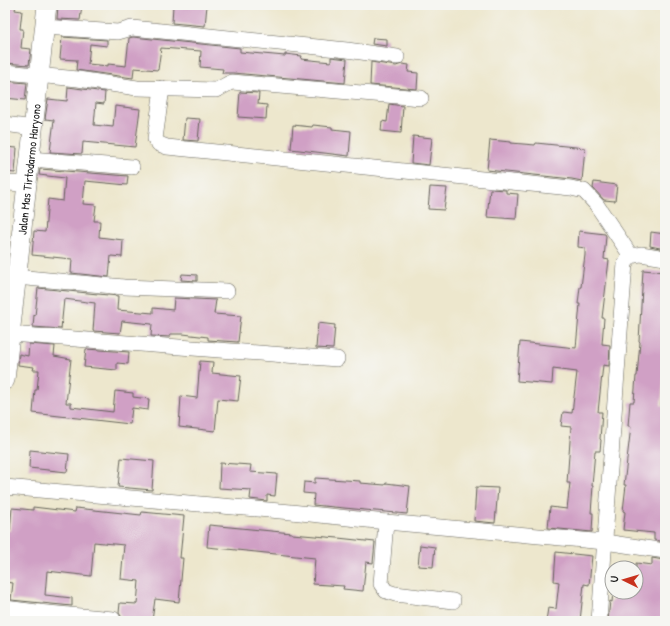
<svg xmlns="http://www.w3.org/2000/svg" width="670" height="626" viewBox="0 0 670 626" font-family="'Patrick Hand',sans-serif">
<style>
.building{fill:#d0a0c5}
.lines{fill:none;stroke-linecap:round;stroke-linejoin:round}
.minor-casing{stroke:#65635a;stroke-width:16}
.tertiary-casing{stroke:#65635a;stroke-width:20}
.minor{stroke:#fff;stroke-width:15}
.tertiary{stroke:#fff;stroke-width:19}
.labels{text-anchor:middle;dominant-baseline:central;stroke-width:3.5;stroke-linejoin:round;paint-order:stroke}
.street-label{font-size:12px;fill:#1c1c1c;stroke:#f6f6f2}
</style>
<rect width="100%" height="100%" fill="#f6f6f2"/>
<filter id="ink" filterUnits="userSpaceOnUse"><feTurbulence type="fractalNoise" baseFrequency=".025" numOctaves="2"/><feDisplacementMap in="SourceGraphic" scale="8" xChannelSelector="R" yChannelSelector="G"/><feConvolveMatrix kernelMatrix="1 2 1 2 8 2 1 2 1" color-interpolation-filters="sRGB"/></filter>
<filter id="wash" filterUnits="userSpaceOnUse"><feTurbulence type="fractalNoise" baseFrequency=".012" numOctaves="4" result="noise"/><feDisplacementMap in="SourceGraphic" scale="16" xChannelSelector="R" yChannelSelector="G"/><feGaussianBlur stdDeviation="0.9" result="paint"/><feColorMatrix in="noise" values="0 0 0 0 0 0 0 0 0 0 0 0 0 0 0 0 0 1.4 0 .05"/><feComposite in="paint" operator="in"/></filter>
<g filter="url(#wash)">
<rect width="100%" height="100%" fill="#ede7cd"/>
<g id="blocks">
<g class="building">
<path d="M5,5H16L15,10L22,11L20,29H23L21,48L31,49L29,65L5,63Z"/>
<path d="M58,5L82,6L80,20L57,19Z"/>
<path d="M173,5H207L205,26L172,23Z"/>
<path d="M62,37L107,40V46L90,44L88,64L108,66V64L126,66L129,38L133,37L240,48V52L285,56V54L302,56L301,59L331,62V57L347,59L345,83L233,73H222L223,69L200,67L201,51L161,48L158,70L134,68L133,78L76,70L77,60L60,59Z"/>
<path d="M373,38L387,39V46L372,44Z"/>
<path d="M371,62L396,66L402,64L409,65L408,72L418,73L417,89L370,85Z"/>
<path d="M5,81L27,83L25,100L5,98Z"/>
<path d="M68,87L105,92L104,104L96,103L94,125L113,127L115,106L140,109L135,147L83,142L82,154L50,152L54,120L45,119L48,99L67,101Z"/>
<path d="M240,92L259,93L258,104L267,105L266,119L238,117Z"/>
<path d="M389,104L403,106L401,133L381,131L382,121L387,122Z"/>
<path d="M185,118L200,119L198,141L183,140Z"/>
<path d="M293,125L312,127L313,125L332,127V129L351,131L349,156L291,149Z"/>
<path d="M413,136L432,138L429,165L411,163Z"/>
<path d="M490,140L511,142V143L535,145L536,143L585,148L582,181L572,179L487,170Z"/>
<path d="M5,147L17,148L15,173L5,172Z"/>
<path d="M40,169L128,176L127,185L85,181L83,204L96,205L94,221H100L99,237L123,240L122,257L111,256L109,277L71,273L72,259L32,255L34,231L45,232L48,199L63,201L65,178L39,175Z"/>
<path d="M594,182L617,185L615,201L604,200L593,188Z"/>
<path d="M430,187L447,188L444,210L428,209Z"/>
<path d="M490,189L506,190V193L518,194L516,219L487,217Z"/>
<path d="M579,231L605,234L606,236L604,259L609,260L602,318H604L602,344L610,345L609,366L603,365L598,412H602L600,439L601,440L600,451H595L592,486H593L591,513H593L592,532L548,528L550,507L567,509L570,483H567L571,427L561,426L563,412L572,413L577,372L553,369L552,384L517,381L520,342L576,348L580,304H578L580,287H581L585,255V248L578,247Z"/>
<path d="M651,232L665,234V249L650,246Z"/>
<path d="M643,270L665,272V341L664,358H665V376H664L661,405L665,406V542L654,540V533L623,530L625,512L623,511L626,485H624L631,426H628L630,402H634L636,376H637L640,342L639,341Z"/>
<path d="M182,274L197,275V281L181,280Z"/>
<path d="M38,288L118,296L117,310L153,313V308L173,310L174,298L216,300L214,314L241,316L238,342L208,340V337L183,334H170V337L151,336L152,324L122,321L120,333L93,331L95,303L64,299L61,329L33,327L34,315L35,316Z"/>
<path d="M318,323L335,325L333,349L316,348Z"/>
<path d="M29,344L55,346L54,356L71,359L66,403H71V407L113,412L115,391L133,393V397L149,399L148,410L132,408L130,424L33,413L35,390H37L39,370H33L34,367L18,365L19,354L28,356Z"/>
<path d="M86,349L129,352L128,364L117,363V370L84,367Z"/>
<path d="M200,361L213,362L212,373L241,376L238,401L218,399L215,431L179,427L181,396L197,398Z"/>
<path d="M30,450L69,454L67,472L29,468Z"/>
<path d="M121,458L154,461L152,490L118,487Z"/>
<path d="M220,463L251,465L250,472L277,474L275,496L267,495V501L250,499L251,490L219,488Z"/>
<path d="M315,478L360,481V483L385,485L386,483L410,486L407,514L313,505L314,494L303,493L304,482L315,483Z"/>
<path d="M476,487L498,488L495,523L474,521Z"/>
<path d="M33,507L75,512L76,508L141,515L142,512L184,516L180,558H183L179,602L155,599L152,621H122L121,616L119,613L120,603L137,604L139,581L121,579L124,545L94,542L91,576L47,571L45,595L72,598V606L11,600L13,583L5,582V530L10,531L12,508L33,510Z"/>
<path d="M209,525L292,533V534L338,538L375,542L373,563L366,562L363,591L343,589L344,586L313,584L315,558L207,547Z"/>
<path d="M420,545L435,547L433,567L418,566Z"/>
<path d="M556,552L592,556L589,585L584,584L580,621H546L548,608L556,609L559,582L554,581Z"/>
<path d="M652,558L664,560L665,621H608L610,601L612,602L613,592H636V563L652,565Z"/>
</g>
</g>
</g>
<g filter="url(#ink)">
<use href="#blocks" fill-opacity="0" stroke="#65635a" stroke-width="1"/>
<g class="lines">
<defs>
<g id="minor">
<path d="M44,27L118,32L132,28L347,50L397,57"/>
<path d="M5,72L78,79L137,88L216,90C222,88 226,84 232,82L421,98"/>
<path d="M162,88L155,139L159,144L167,147L571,188L584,191L596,204L631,256"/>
<path d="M5,124L33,128"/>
<path d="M30,159L132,167"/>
<path d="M5,183L27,184"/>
<path d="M5,276L124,287L227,291"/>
<path d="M10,334L337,359"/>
<path d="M5,487L291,512L386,522L605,542L665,551"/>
<path d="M386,522L381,584L386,591L395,594L453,601"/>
<path d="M5,608L37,612L113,619"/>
<path d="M599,621L625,263L631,256L641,254L665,258"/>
</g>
<g id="tertiary">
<path id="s1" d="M5,380L47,5"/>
</g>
</defs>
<use href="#minor" class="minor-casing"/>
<use href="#tertiary" class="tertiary-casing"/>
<use href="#minor" class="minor"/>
<use href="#tertiary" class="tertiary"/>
</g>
</g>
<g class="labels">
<g class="street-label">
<text stroke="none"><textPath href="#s1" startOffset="212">Jalan Mas Tirtodarmo Haryono</textPath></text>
</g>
</g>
<rect width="670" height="626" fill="none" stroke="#f6f6f2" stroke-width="20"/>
<g transform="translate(624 580) rotate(275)"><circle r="19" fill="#f6f6f2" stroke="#9f9f9c"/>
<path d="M0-3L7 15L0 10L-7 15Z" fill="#c8321e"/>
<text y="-6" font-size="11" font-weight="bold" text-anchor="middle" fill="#1c1c1c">U</text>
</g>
</svg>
